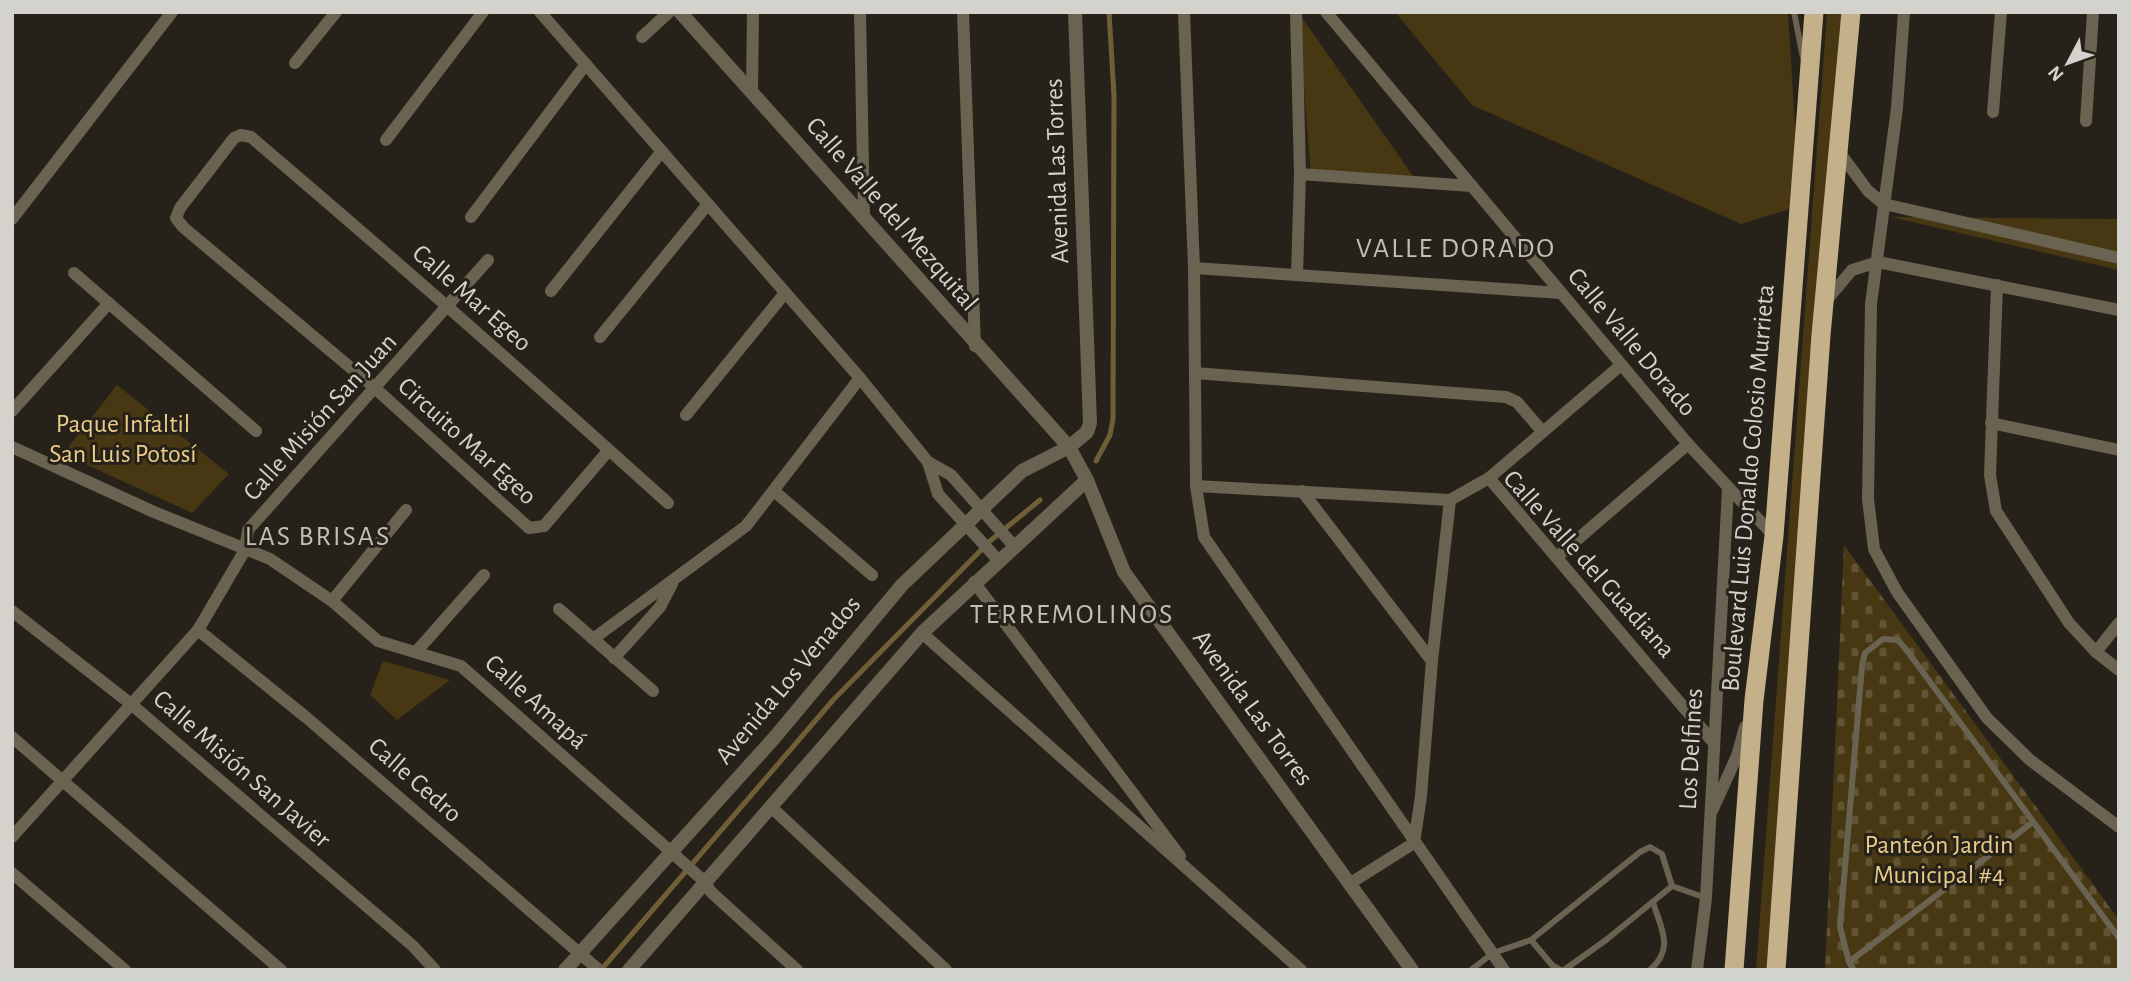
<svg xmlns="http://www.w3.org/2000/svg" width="2131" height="982" viewBox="0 0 2131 982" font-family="'Alegreya Sans',sans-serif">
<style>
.green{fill:#473712}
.cemetery{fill:url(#cemetery-stones)}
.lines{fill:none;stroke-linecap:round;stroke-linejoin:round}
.stream{stroke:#705e36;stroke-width:5}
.service{stroke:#6b6352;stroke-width:6}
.minor{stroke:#6b6352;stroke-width:12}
.tertiary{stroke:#6b6352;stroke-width:14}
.trunk{stroke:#c4b18a;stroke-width:19}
.labels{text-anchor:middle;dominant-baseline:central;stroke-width:6;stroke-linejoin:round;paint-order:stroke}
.street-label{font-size:26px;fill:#d4d2cd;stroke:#26221a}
.park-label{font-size:26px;fill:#eacb88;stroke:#26221a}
.neighbourhood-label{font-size:28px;letter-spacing:2px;fill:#c4bfb5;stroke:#26221a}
</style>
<defs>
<pattern id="cemetery-stones" width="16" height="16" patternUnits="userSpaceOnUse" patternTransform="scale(1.75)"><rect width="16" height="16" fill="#473712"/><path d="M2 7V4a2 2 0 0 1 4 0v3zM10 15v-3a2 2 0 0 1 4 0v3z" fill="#615333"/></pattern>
</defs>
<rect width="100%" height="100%" fill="#26221a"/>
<g class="green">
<path d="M1298,12L1413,176L1311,177Z"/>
<path d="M1395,12H1788L1800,206L1741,224L1472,105Z"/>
<path d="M1827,12H1845L1772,970H1756Z"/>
<path d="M1891,217L2119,219V270Z"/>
<path d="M117,385L229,474L192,513L63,454Z"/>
<path d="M383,661L450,680L397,720L370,695Z"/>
</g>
<path class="cemetery" d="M1844,545L2119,920V970H1825Z"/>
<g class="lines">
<g class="stream">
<path d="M1096,461L1110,435L1113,419L1114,96L1109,12"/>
<path d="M601,970L834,699L990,541L1040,500"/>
</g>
<g class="service">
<path d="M1794,12L1803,58"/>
<path d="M1531,940L1552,965L1561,970"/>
<path d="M1849,962L2033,822"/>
<path d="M1471,970L1493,953L1531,940L1640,852L1650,847L1662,854L1672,886L1706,898"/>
<path d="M1564,970L1606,940L1672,886"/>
<path d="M1650,970C1675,948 1661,929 1653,902"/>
<path d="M1854,970L1849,962L1840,927L1862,666L1865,653L1883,639L1898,640L1908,652L2119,938"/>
</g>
<g class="minor">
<path d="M540,12L860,378L928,462L938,494L998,560"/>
<path d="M860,12L864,218"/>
<path d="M963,12L975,346"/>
<path d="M1184,12L1194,268L1196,486L1204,537L1504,970"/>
<path d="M1296,12L1300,174L1297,275"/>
<path d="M1326,12L1688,444L1774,536"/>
<path d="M1904,12L1897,108L1871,304L1868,499L1874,549L1897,592L1987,718L2030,760L2119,827"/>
<path d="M642,37L669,12"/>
<path d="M295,63L336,12"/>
<path d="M752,91L753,12"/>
<path d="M1993,112L2001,12"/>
<path d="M2086,121L2093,12"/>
<path d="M386,140L483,12"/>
<path d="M1840,153L1868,191L1884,204L2119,258"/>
<path d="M1300,174L1472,186"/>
<path d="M471,217L586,64"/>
<path d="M12,219L172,12"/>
<path d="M1194,268L1561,293"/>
<path d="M74,273L256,431"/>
<path d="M1997,285L1990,475L1996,511L2069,623L2096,652L2119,670"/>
<path d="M551,291L662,151"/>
<path d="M1825,302L1852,270L1878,262L2119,310"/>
<path d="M600,337L708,204"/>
<path d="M1195,373L1506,397L1517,402L1542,431"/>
<path d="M12,411L109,303"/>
<path d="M686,415L785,293"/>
<path d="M1991,423L2119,450"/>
<path d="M12,447L154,512L270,559L332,601L378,641L461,666L704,881L711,892L797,970"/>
<path d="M609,450L544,526L529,528L376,389L183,227L176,218L180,208L234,138L241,135L251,137C392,257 531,379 668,503"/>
<path d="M928,462L951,475L1014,546"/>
<path d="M1489,478L1621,365"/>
<path d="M1196,486L1450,500L1489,478L1714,743"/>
<path d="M774,491L872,575"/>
<path d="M1302,491L1432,661"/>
<path d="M1557,557L1688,444"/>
<path d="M974,582L1180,856"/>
<path d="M332,601L406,510"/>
<path d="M559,609L653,691"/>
<path d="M12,611L131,704L413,946L435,970"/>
<path d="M198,630L307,718L599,970"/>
<path d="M922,633L1301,970"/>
<path d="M593,639L746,526L860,378"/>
<path d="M416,652L484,575"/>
<path d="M2096,652L2119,623"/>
<path d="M614,658L660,607L672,584"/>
<path d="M12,737L281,970"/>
<path d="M770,806L946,970"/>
<path d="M1712,811L1737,756L1745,727"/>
<path d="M12,837L198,630L245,550L248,530L488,260"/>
<path d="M12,873L125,970"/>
<path d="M1349,884L1414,843L1421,796L1432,661L1450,500"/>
<path d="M1697,970L1706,898L1728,489"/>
</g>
<g class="tertiary">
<path d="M680,12L1069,447L1087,480L1124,572L1412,970"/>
<path d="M565,970L775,737L902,585L1022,471L1069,447L1087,432L1090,423L1075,12"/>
<path d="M629,970L922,633L1087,480"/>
</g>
<g class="trunk">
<path d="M1734,970L1754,700L1774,536L1814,12"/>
<path d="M1776,970L1821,335L1851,12"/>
</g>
</g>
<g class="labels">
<g class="street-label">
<text transform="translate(1057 171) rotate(-92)">Avenida Las Torres</text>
<text transform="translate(892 214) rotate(49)">Calle Valle del Mezquital</text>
<text transform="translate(472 298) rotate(41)">Calle Mar Egeo</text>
<text transform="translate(1632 342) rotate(50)">Calle Valle Dorado</text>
<text transform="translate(320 417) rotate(-48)">Calle Misión San Juan</text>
<text transform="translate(467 441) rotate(42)">Circuito Mar Egeo</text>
<text transform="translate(1748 488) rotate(-85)">Boulevard Luis Donaldo Colosio Murrieta</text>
<text transform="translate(1589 564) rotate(48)">Calle Valle del Guadiana</text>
<text transform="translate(788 680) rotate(-50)">Avenida Los Venados</text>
<text transform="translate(536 702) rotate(42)">Calle Amapá</text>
<text transform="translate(1253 708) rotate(54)">Avenida Las Torres</text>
<text transform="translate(1691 749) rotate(-87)">Los Delfines</text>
<text transform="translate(242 769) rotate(41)">Calle Misión San Javier</text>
<text transform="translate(415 780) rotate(41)">Calle Cedro</text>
</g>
<g class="park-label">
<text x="123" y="424">Paque Infaltil<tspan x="123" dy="30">San Luis Potosí</tspan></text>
<text x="1939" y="845">Panteón Jardin<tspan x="1939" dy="30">Municipal #4</tspan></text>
</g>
<g class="neighbourhood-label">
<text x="1456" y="249">VALLE DORADO</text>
<text x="318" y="537">LAS BRISAS</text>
<text x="1072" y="615">TERREMOLINOS</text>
</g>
</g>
<rect width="2131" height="982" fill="none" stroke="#d4d2cd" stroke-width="28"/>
<g transform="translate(2068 63) rotate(229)" stroke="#26221a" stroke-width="5" paint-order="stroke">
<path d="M0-5L12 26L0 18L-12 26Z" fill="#d4d2cd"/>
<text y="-10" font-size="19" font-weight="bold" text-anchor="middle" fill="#d4d2cd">N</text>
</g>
</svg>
